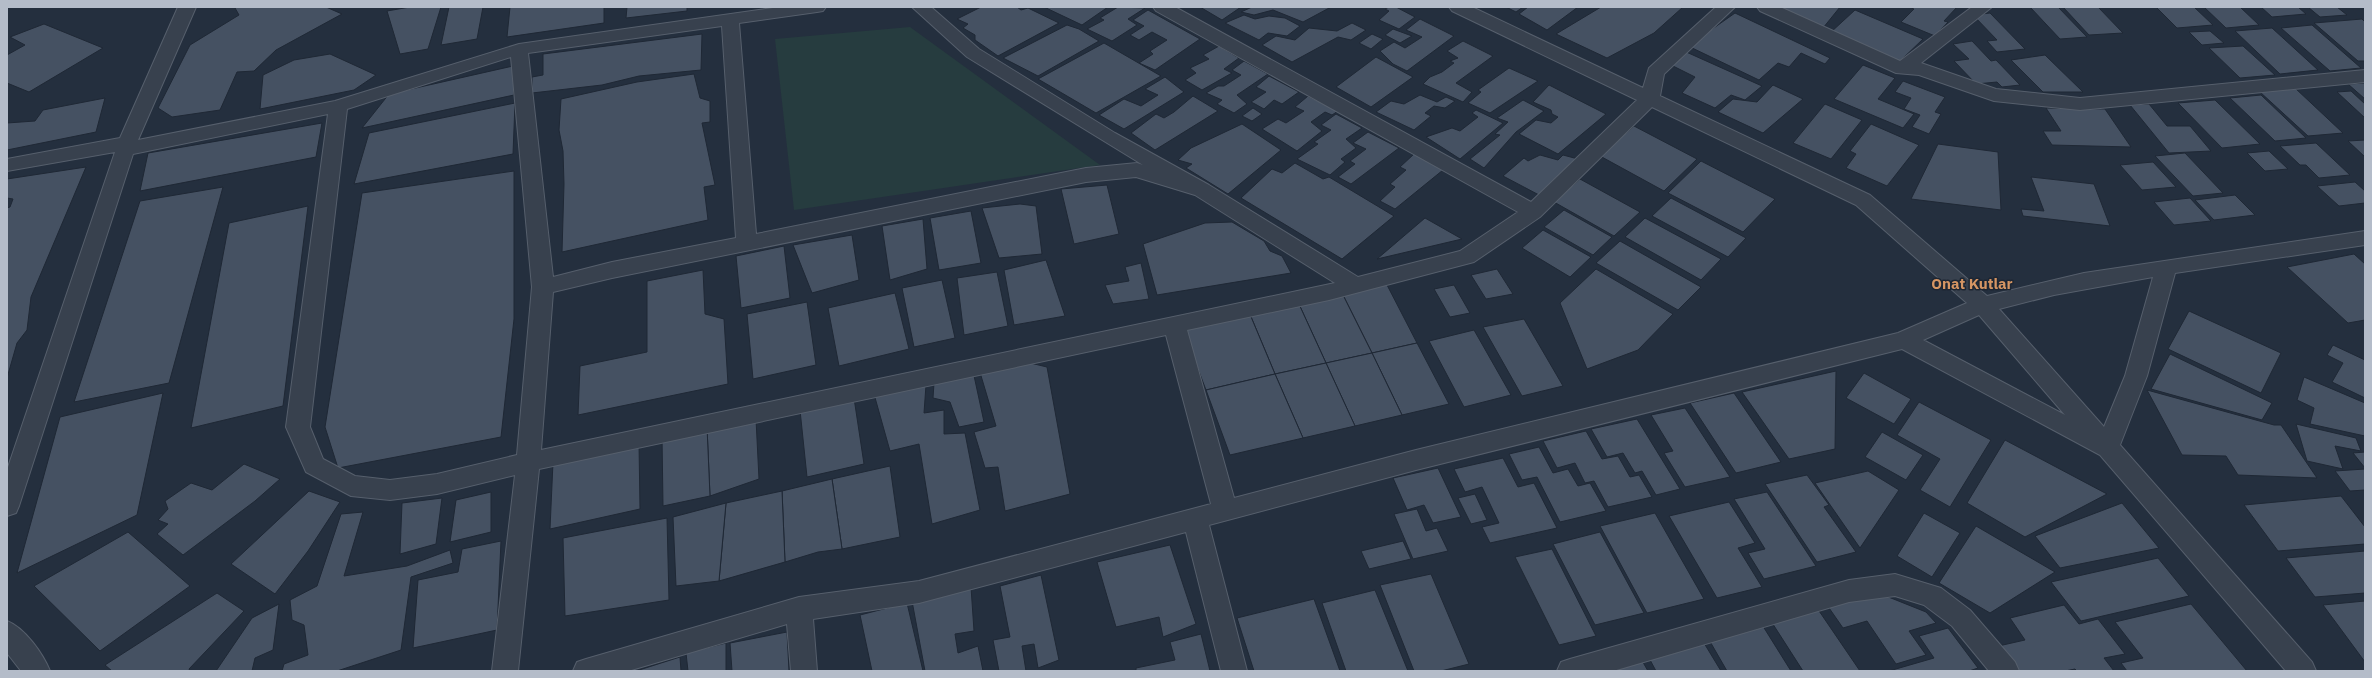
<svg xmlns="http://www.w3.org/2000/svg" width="2372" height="678" viewBox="0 0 2372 678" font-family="'IBM Plex Sans',sans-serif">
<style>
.green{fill:#263c3f}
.building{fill:#455162;stroke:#1f2835}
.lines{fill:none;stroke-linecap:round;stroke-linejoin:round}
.minor-casing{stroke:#565f6c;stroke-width:2}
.minor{fill:#38414e;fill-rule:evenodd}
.labels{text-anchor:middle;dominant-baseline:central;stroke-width:3;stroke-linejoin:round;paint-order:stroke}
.district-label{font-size:15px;font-weight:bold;fill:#d59563;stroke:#1d2633}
</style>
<rect width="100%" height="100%" fill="#242f3e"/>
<path class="green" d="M910,27L1100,165L794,210L775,39Z"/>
<g class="building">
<path d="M238,7H326L342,14L276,50L254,71L237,72L220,110L172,117L158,108L190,45L239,15L235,8Z"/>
<path d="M410,7H441L428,49L400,54L387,11Z"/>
<path d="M449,7H483L477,39L441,45Z"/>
<path d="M510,7H604V23L507,37Z"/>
<path d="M627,7H687V11L626,18Z"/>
<path d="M981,7H1017L1021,10L1028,8L1059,23L998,56L975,40V35L963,28L968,24L957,19Z"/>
<path d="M1044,7H1108L1082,25Z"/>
<path d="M1118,7L1145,8L1128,19L1137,25L1112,41L1087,29L1104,20L1100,18Z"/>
<path d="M1200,7H1241L1222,20Z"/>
<path d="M1252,7H1331L1303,22L1273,10L1254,15L1241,12Z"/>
<path d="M1389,7H1396L1415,17L1399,29L1379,20L1389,11L1385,9Z"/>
<path d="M1506,7H1523L1516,12Z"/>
<path d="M1528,7H1578L1547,30L1519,14Z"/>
<path d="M1601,7H1683L1654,33L1607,58L1556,34Z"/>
<path d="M1780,7H1840L1823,28Z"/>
<path d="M1908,7H1957L1944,21L1948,22L1935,36L1901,22L1914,9Z"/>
<path d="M2030,7H2058L2087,37L2060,39Z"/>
<path d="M2063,7H2098L2123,33L2089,35Z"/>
<path d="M2156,7H2194L2213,25L2177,28Z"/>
<path d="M2204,7H2240L2259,25L2226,28Z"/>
<path d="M2261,7H2298L2306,14L2272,17Z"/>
<path d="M2308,7H2337L2347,15L2320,17Z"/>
<path d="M1148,10L1200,39L1155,70L1139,63L1153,54L1150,51L1167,40L1152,32L1139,40L1130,35L1144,26L1133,20Z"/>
<path d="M1855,10L1923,39L1898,63L1830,33Z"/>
<path d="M1735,13L1830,58L1825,64L1801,53L1789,67L1778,63L1759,80L1688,46Z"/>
<path d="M1990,13L2025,49L1997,52L1987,41L1997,40L1973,15Z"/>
<path d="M1244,15L1255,19L1269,16L1285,18L1300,26L1287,36L1268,33L1259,40L1225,23Z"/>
<path d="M1420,19L1454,36L1407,71L1393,64L1380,51L1394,42L1405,48L1422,37L1406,30Z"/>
<path d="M2362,19L2365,22V61H2358L2314,23Z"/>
<path d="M1352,23L1366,30L1351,40L1338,37L1292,62L1262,45L1276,36L1295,40L1309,28L1337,31Z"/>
<path d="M44,24L103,48L29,92L7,83V55L25,45L10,37Z"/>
<path d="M1067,25L1079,29L1099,41L1038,76L1003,58Z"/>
<path d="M2312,25L2361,68L2330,71L2281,28Z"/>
<path d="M2272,28L2318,70L2280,74L2235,31Z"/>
<path d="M1393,29L1412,36L1400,43L1385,35Z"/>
<path d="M2210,31L2224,43L2202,45L2189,32Z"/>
<path d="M702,34L701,70L639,76L602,85L532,93V77L543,75V54Z"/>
<path d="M1372,34L1383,39L1371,49L1359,43Z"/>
<path d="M1463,41L1493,56L1456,83L1472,92L1463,102L1423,84L1430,77L1442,72L1454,63L1450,61L1458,58L1447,51Z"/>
<path d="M1972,41L1991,61L1996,60L2020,85L2002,87L1997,82L1976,84L1954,61L1969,59L1953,44Z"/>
<path d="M1104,43L1161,76L1096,113L1038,79Z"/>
<path d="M1219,46L1239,58L1224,69L1232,73L1202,90L1185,80L1196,73L1190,68L1209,59L1203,55Z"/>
<path d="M2243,46L2275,75L2240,78L2209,48Z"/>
<path d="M1684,51L1762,86L1745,100L1731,95L1715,108L1682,93L1695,77L1669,64Z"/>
<path d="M330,54L376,75L354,90L260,109L263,75L294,60Z"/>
<path d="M2045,55L2083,92H2043L2011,60Z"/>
<path d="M1376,57L1413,77L1371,107L1336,87Z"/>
<path d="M1244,61L1268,74L1237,95L1247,104L1234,113L1217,104L1222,100L1206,93L1218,86H1224L1241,75L1232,70Z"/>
<path d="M1863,65L1895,78L1878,99L1914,114L1903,128L1834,99Z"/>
<path d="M513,66L514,95L362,128L389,94Z"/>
<path d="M1509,68L1538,81L1490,113L1468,103L1481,92L1478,90Z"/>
<path d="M694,74L700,98L710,101V122L702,123L715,185L704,187L708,220L562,252L564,184L563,151L559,130L561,99L637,82Z"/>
<path d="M1269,76L1299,92L1282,104L1274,100L1264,109L1255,104L1251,102L1266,92L1256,87Z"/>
<path d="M1165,77L1184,92L1124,129L1099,115L1124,99L1141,106L1158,95L1145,89Z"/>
<path d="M1903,81L1945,97L1935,112L1941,114L1929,134L1912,127L1920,115L1904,109L1911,98L1895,92Z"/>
<path d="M2365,83V99L2348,84Z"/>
<path d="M1549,85L1606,114L1558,154L1519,134L1536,120L1551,123L1558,117L1552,114L1551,110L1533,102Z"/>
<path d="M1773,85L1803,99L1763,133L1718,112L1733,99L1757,102Z"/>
<path d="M2295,88L2343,133L2308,136L2260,92Z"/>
<path d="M2351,91L2365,104V118L2337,92Z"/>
<path d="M1420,95L1437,102L1446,97L1455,101L1445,108L1434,106L1425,113L1431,116L1414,130L1376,112L1391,101L1404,104Z"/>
<path d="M2261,95L2306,138L2275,141L2230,98Z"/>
<path d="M1193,96L1218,111L1155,150L1131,133L1156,114L1164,118L1174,112Z"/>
<path d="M1308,96L1338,111L1332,115L1325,112L1311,122L1322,131L1297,151L1262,129L1278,119L1286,123L1304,111L1295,107Z"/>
<path d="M105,98L96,132L7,150V123L35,121L43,110Z"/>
<path d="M1523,100L1544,111L1516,132L1484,168L1470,159L1500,135L1495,134L1508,122L1497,118Z"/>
<path d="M2215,100L2260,144L2222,148L2178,103Z"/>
<path d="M515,103L513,154L354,184L369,133Z"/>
<path d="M1825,104L1862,120L1831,159L1793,143Z"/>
<path d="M2149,104L2167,126H2190L2211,151L2169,153L2130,105Z"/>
<path d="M1253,108L1262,114L1252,121L1242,116Z"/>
<path d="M2046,108L2105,109L2131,147L2052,145L2043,131H2061Z"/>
<path d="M1476,110L1503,123L1460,159L1426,137L1452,128L1460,131L1478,117L1472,113Z"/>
<path d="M1336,114L1362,128L1346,139L1356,148L1341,159L1345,162L1330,175L1297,159L1318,144L1314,142L1331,130L1321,125Z"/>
<path d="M322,123L316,157L140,191L148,153Z"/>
<path d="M1242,124L1281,150L1228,194L1186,168L1192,164L1178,160L1191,148Z"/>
<path d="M1871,124L1919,145L1887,186L1846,168L1856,154L1850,151Z"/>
<path d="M1634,126L1697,159L1664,191L1600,156Z"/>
<path d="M1368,132L1399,148L1351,184L1338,177L1355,164L1350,161L1366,149L1353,143Z"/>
<path d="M2365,140V157L2348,141Z"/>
<path d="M2316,143L2350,175L2319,178L2306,165H2300L2280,146Z"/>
<path d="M1938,144L1998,152L2001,210L1911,199Z"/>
<path d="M2269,151L2288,169L2265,171L2247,153Z"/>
<path d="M2185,153L2223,193L2193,196L2155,156Z"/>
<path d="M1414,154L1443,170L1395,209L1380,201L1395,187L1390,184L1406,170L1400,167Z"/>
<path d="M1540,155L1558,160L1563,155L1578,159L1539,195L1503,176L1524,158L1528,161Z"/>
<path d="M1701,161L1775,199L1743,232L1668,193Z"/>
<path d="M2153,162L2176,187L2142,190L2120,165Z"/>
<path d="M1295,163L1323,179L1329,177L1394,216L1342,259L1241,198L1272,169L1282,173Z"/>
<path d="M86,167L31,297L27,330L17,343L7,378V208L10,207L13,199L7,198V179Z"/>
<path d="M514,171V319L501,437L338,468L325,427L362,193Z"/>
<path d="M2031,177L2094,184L2110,226L2023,216L2021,209L2044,211Z"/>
<path d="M1580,179L1640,212L1614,236L1554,202Z"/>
<path d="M2355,182L2365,191V203L2339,206L2317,186Z"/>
<path d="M1107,185L1119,234L1074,244L1061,189Z"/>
<path d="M223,187L169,383L74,402L140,201Z"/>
<path d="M2235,195L2255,215L2214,220L2195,200Z"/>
<path d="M1671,198L1746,238L1728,257L1652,216Z"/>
<path d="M2190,198L2211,221L2174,225L2154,202Z"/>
<path d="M1020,204L1036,206L1042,254L999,258L982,208Z"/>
<path d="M308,206L283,406L191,428L229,223Z"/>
<path d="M1564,210L1612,237L1593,255L1544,227Z"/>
<path d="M971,211L981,263L939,270L930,218Z"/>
<path d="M1425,218L1462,239L1377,259Z"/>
<path d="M1645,218L1721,259L1701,280L1625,237Z"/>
<path d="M923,219L927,269L890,280L882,226Z"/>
<path d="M1232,222L1264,241L1270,251L1282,256L1291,273L1157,295L1143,244L1205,223Z"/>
<path d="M1543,230L1591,257L1570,277L1522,248Z"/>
<path d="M852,235L859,280L812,293L793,245Z"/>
<path d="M1620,241L1701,287L1678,310L1596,263Z"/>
<path d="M784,246L790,298L741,308L736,256Z"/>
<path d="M2354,254L2365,264V320L2348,323L2287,267Z"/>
<path d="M1046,260L1065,316L1014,325L1004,270Z"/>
<path d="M1141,263L1149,299L1113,304L1105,285L1129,281L1125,267Z"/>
<path d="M1497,269L1513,294L1486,299L1471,275Z"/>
<path d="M1596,269L1673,314L1638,350L1587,369L1560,303Z"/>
<path d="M703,270L705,314L724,319L728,384L578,415L580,366L647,352V281Z"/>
<path d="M997,272L1008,326L964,335L957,278Z"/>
<path d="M942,280L955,338L914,347L902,288Z"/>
<path d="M1386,283L1417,343L1372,353L1342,293Z"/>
<path d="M1454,285L1470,313L1450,317L1434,289Z"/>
<path d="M895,293L909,349L839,366L828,308Z"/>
<path d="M1342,293L1372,353L1326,363L1298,302Z"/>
<path d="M807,302L816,365L753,379L747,314Z"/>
<path d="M1298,302L1326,363L1275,374L1249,312Z"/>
<path d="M2189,311L2281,353L2261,393L2168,349Z"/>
<path d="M1249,312L1275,374L1206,390L1182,327Z"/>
<path d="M1524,319L1563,386L1522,396L1483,327Z"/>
<path d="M1474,330L1511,395L1464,407L1429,341Z"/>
<path d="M1417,343L1449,404L1402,415L1372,353Z"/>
<path d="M2333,345L2365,360V398L2332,382L2343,363L2327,355Z"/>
<path d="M1372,353L1402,415L1355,426L1326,363Z"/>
<path d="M2170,354L2272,403L2262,420L2151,389Z"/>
<path d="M1026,362L1047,367L1070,494L1005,511L998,467L985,468L974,432L996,426L979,369Z"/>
<path d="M1326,363L1355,426L1303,438L1275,374Z"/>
<path d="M973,371L984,422L959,427L950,402L933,398L934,383Z"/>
<path d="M1836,371L1835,449L1789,459L1742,392Z"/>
<path d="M1864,373L1911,399L1894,424L1846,398Z"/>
<path d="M1275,374L1303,438L1230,455L1206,390Z"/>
<path d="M2304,377L2365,403V436L2310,424L2314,408L2297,400Z"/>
<path d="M926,385L924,413L944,410V434L965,433L980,510L932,524L919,444L890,451L874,394Z"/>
<path d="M2147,390L2274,425H2281L2317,478L2238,475L2226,456L2182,455Z"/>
<path d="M163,393L137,515L17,573L60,417Z"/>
<path d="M1734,393L1781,462L1736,473L1690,403Z"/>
<path d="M854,398L864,464L807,477L800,410Z"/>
<path d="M1919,402L1991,440L1950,507L1920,490L1940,459L1897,435Z"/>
<path d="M1685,408L1730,477L1685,487L1664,453L1673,451L1651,415Z"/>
<path d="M756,419L759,479L710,496L707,427Z"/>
<path d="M1637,419L1680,489L1656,495L1642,471L1635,473L1623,453L1607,457L1591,429Z"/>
<path d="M2296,424L2356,438L2361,451L2335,446L2343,469L2307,461Z"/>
<path d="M707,427L710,496L663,506L662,437Z"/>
<path d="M1586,431L1602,459L1618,456L1630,477L1639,475L1652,497L1608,507L1594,481L1585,483L1575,463L1557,468L1543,441Z"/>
<path d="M1882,432L1923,455L1906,480L1865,457Z"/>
<path d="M2005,440L2107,494L2025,537L1967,503Z"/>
<path d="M639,443L640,509L550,529L553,462Z"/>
<path d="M1539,447L1553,473L1568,469L1578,486L1590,483L1606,511L1560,522L1537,477L1522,480L1509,454Z"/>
<path d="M2365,452V468L2353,453Z"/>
<path d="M1503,458L1518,487L1534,483L1557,528L1490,543L1482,527L1499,523L1482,487L1465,492L1454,469Z"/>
<path d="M244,464L280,479L255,501L183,555L157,534L168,524L158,520L168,509L165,501L191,483L212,490Z"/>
<path d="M890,466L900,537L842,549L832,479Z"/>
<path d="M1438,468L1461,517L1433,523L1424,505L1407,510L1393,478Z"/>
<path d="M2365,469V490L2350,491L2335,471Z"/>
<path d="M1868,471L1899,490L1860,548L1815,483Z"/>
<path d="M1807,475L1829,505L1824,507L1856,552L1817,562L1765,484Z"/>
<path d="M832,479L842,549L818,552L785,562L782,491Z"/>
<path d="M309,491L340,502L308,551L275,594L231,564Z"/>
<path d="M782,491L785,562L719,581L726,503Z"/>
<path d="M491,492V532L450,542L456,500Z"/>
<path d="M1767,492L1816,566L1764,579L1748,553L1765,549L1734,499Z"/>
<path d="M1475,494L1487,520L1471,524L1458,498Z"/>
<path d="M2341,496L2365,527V544L2278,551L2244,505Z"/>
<path d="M442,498L436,544L400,554L402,503Z"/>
<path d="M1729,502L1755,543L1738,548L1762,587L1717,598L1669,516Z"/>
<path d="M726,503L719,581L676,586L673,517Z"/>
<path d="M2122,503L2159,548L2060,568L2035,536Z"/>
<path d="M1417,509L1426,531L1437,528L1448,551L1413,559L1394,514Z"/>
<path d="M363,512L344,576L407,566L450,550L453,563L411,577L401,650L337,671H282L284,664L308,655L304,625L292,620L290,600L317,586L341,514Z"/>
<path d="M1655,513L1704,599L1647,613L1600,526Z"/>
<path d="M1924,513L1960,533L1932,577L1897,556Z"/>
<path d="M667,518L669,600L565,616L563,538Z"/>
<path d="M1976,526L2055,572L1990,613L1939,583Z"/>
<path d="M128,532L190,586L100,651L34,586Z"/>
<path d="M1600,532L1644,613L1595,625L1553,544Z"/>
<path d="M501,541L497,630L413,648L418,580L458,572L462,549Z"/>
<path d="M1403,541L1411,559L1369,569L1361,551Z"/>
<path d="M1170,545L1196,624L1163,637L1159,617L1116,627L1097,562Z"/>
<path d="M1552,549L1596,636L1559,645L1515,557Z"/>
<path d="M2365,551V593L2315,597L2286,558Z"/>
<path d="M2158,558L2189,596L2081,621L2051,582Z"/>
<path d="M1431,574L1469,664L1441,671H1414L1380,585Z"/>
<path d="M1041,575L1059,660L1038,668L1034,644L1022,646L1026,671H999L993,640L1010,637L1000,586Z"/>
<path d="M971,587L974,631L955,634L958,653L978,646L983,671H925L912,601Z"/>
<path d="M1375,590L1408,671H1346L1322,603Z"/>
<path d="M1876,592L1926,612L1936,623L1909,631L1926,655L1896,664L1867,621L1843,628L1827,605Z"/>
<path d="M217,593L244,611L189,669L190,671H112L105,665Z"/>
<path d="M1314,599L1340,671H1254L1237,618Z"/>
<path d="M2365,601V662L2323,605Z"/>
<path d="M907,603L923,671H872L860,615Z"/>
<path d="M279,604L273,650L255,658L252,671H216L252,618Z"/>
<path d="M2191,604L2247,671H2127L2121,663L2143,658L2115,622Z"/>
<path d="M1815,605L1860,671H1803L1769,618Z"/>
<path d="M2064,605L2079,624L2098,619L2125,654L2104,658L2114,671H2077L2075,669L2065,671H2011L1994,647L2025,640L2010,618Z"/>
<path d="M1761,623L1791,671H1727L1708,638Z"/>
<path d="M1948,628L1978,668L1969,671H1889L1934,658L1919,636Z"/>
<path d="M787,632L789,671H732L730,643Z"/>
<path d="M1201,634L1210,671H1136V668L1175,660L1170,642Z"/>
<path d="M726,643V671H688L686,653Z"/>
<path d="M1704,643L1721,671H1656L1649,658Z"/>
<path d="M680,657L681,671H636Z"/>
<path d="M1640,657L1648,671H1592Z"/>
</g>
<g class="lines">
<defs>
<g id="minor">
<path d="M178,7H196L138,140L335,101L519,44L780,7H826L823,11L817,12L739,23L756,234L1086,168L1137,163L1143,165L967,57L912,7H931L979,49L1115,133L1209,185L1358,277L1460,251L1518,212L1156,11L1153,7H1175L1531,202L1637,100L1452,11L1449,7H1472L1643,88L1649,68L1716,7H1735L1664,74L1660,96L1870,195L1987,296L2084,273L2365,231V245L2175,273L2147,376L2120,445L2312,662L2316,671H2286L2100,455L1902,349L1416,470L1209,525L1247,671H1221L1186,532L919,603L813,619L817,671H791L787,624L628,671H573L577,662L586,659L799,597L919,581L1211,504L1166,335L539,469L518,671H492L515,475L437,494L390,500L351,496L306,472L286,427L328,114L133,154L19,506L16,513L7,516V470L115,152L7,171V159L120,138ZM722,26L736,238L612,262L553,277L528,53ZM511,57L532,287L517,455L437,474L390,480L355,476L323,459L310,427L347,109ZM1652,107L1856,205L1967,303L1898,333L1416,450L1234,498L1187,330L1329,300L1474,262L1540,217ZM1136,177L1195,195L1335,283L541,450L553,292L612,278L1086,182ZM2153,277L2125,376L2104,427L1999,309L2054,295ZM1979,315L2065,415L1923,340Z"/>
<path d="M1757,7H1780L1900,61L1972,7H1992L1921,63L1996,89L2080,98L2365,70V82L2080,110L1994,101L1919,75L1896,73L1760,11Z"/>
<path d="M1895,574L1941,588L1970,610L2015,662L2019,671H1989L1952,626L1924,605L1895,596L1849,602L1613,671H1557L1561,662L1570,659L1849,580Z"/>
<path d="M7,621C25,628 43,654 50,671H21L7,653Z"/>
</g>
</defs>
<use href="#minor" class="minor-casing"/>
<use href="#minor" class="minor"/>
</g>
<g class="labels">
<g class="district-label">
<text x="1972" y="283">Onat Kutlar</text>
</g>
</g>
<rect width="2372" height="678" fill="none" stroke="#b4bcc9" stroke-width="16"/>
</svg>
